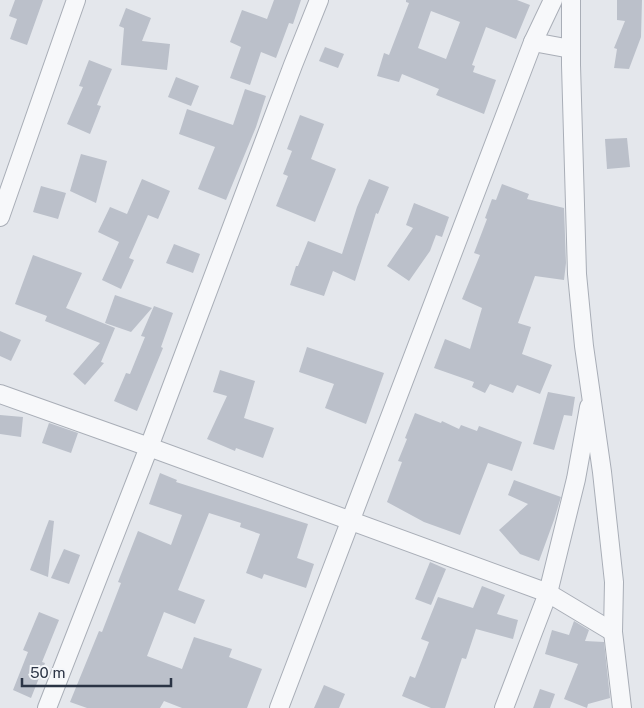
<svg xmlns="http://www.w3.org/2000/svg" width="644" height="708" viewBox="0 0 644 708" font-family="'Public Sans',sans-serif">
<style>
.building{fill:#bbc0ca;fill-rule:evenodd}
.lines{fill:none;stroke-linecap:round;stroke-linejoin:round}
.minor-casing{stroke:#a9aeb7;stroke-width:20}
.minor{stroke:#f7f8fa;stroke-width:18}
</style>
<rect width="100%" height="100%" fill="#e4e7ec"/>
<g class="building">
<path d="M15,0H43L27,45L10,39L17,19L9,16Z"/>
<path d="M274,0H301L293,24L289,23L276,58L261,52L250,85L230,78L241,47L230,42L242,10L267,19Z"/>
<path d="M406,0H517L530,5L516,39L486,27L472,65L475,66L473,72L496,80L484,114L436,95L439,89L402,74L399,82L377,76L384,53L389,55L409,3L406,2ZM431,11L460,22L446,59L418,48Z"/>
<path d="M617,0H642L641,37L629,69L614,68L617,49L614,48L625,21L617,20Z"/>
<path d="M126,8L151,18L142,41L170,44L167,70L121,65L124,28L119,26Z"/>
<path d="M325,47L344,54L338,68L319,61Z"/>
<path d="M89,60L112,69L97,105L101,106L90,134L67,124L83,87L79,86Z"/>
<path d="M176,77L199,86L191,106L168,97Z"/>
<path d="M245,89L266,96L256,127L226,200L198,189L215,147L179,134L187,109L233,125Z"/>
<path d="M300,115L324,124L311,159L336,169L315,222L276,206L288,176L283,174L292,151L287,149Z"/>
<path d="M627,138L630,167L607,169L605,139Z"/>
<path d="M81,154L107,161L96,203L70,191Z"/>
<path d="M142,179L170,191L158,219L148,215L129,258L134,260L121,289L102,280L119,242L98,232L110,207L127,214Z"/>
<path d="M369,179L389,187L378,214L376,213L355,281L333,271L324,296L290,285L296,266H298L308,241L342,254L357,207Z"/>
<path d="M502,184L529,194L527,199L564,208L566,263L564,280L535,276L518,323L531,327L522,354L552,365L540,394L517,385L513,393L490,384L485,393L472,387L474,382L434,368L445,339L470,349L482,308L462,299L480,255L474,253L487,219L485,218L492,199L496,200Z"/>
<path d="M41,186L66,193L58,219L33,212Z"/>
<path d="M414,203L449,217L442,237L436,235L430,251L409,281L387,266L413,228L406,225Z"/>
<path d="M174,244L200,254L193,273L166,263Z"/>
<path d="M33,255L82,273L66,308L115,328L101,362L104,363L85,385L73,374L100,343L45,321L47,316L15,304Z"/>
<path d="M115,295L152,308L131,332L105,323Z"/>
<path d="M154,306L173,313L161,347L163,348L137,411L114,401L126,373L130,374L145,337L141,336Z"/>
<path d="M0,331L21,340L11,361L0,356Z"/>
<path d="M307,347L384,373L366,424L325,408L334,384L299,372Z"/>
<path d="M220,370L255,381L244,418L274,428L263,458L236,448L235,451L207,439L227,396L213,392Z"/>
<path d="M548,392L575,397L572,416L564,415L554,450L533,444Z"/>
<path d="M415,413L441,423L442,421L459,429L461,425L477,431L479,426L522,442L512,471L488,463L460,535L424,522L387,502L402,462L398,461L407,439L405,438Z"/>
<path d="M0,415L23,417L21,437L0,434Z"/>
<path d="M49,423L78,433L71,453L42,443Z"/>
<path d="M160,473L177,480L176,482L308,524L297,558L314,564L306,588L264,574L262,579L246,573L260,534L240,527L241,523L209,513L178,590L205,600L195,624L164,612L147,656L182,669L194,637L232,649L229,657L262,669L247,708H182L164,701L160,708H87L70,702L99,631L102,632L121,583L118,582L138,531L171,545L182,515L149,504Z"/>
<path d="M514,480L561,497L554,520L539,561L520,554L499,530L528,504L508,495Z"/>
<path d="M49,520L54,521L48,577L30,570Z"/>
<path d="M64,549L80,555L69,584L51,578Z"/>
<path d="M430,562L446,569L431,605L415,599Z"/>
<path d="M482,586L505,595L497,614L518,620L513,639L476,629L466,659L462,658L445,708H431L402,696L410,676L415,678L429,642L421,639L438,597L473,608Z"/>
<path d="M39,612L59,620L42,662L45,663L31,698L13,690L28,652L23,650Z"/>
<path d="M574,621L589,630L585,641L604,642L610,698L588,704L587,708L564,699L578,664L545,654L552,630L569,635Z"/>
<path d="M324,685L345,694L339,708H314Z"/>
<path d="M540,689L555,694L550,708H533Z"/>
</g>
<g class="lines">
<defs>
<g id="minor">
<path d="M571,0V65L577,274L584,346L602,472L614,582L613,632L622,708"/>
<path d="M533,42L571,49"/>
<path d="M0,217L76,0"/>
<path d="M0,394L149,447L548,593L613,632"/>
<path d="M47,708L149,447L293,65L319,0"/>
<path d="M279,708L533,42L553,0"/>
<path d="M504,708L548,593L576,479L589,407"/>
</g>
</defs>
<use href="#minor" class="minor-casing"/>
<use href="#minor" class="minor"/>
</g>
<path d="M22 678v8h149v-8" fill="none" stroke="#2b3445" stroke-width="2.5"/>
<text x="30" y="678" font-size="15" fill="#2b3445" stroke="#f4f6f9" stroke-width="4" paint-order="stroke">50 m</text>
</svg>
